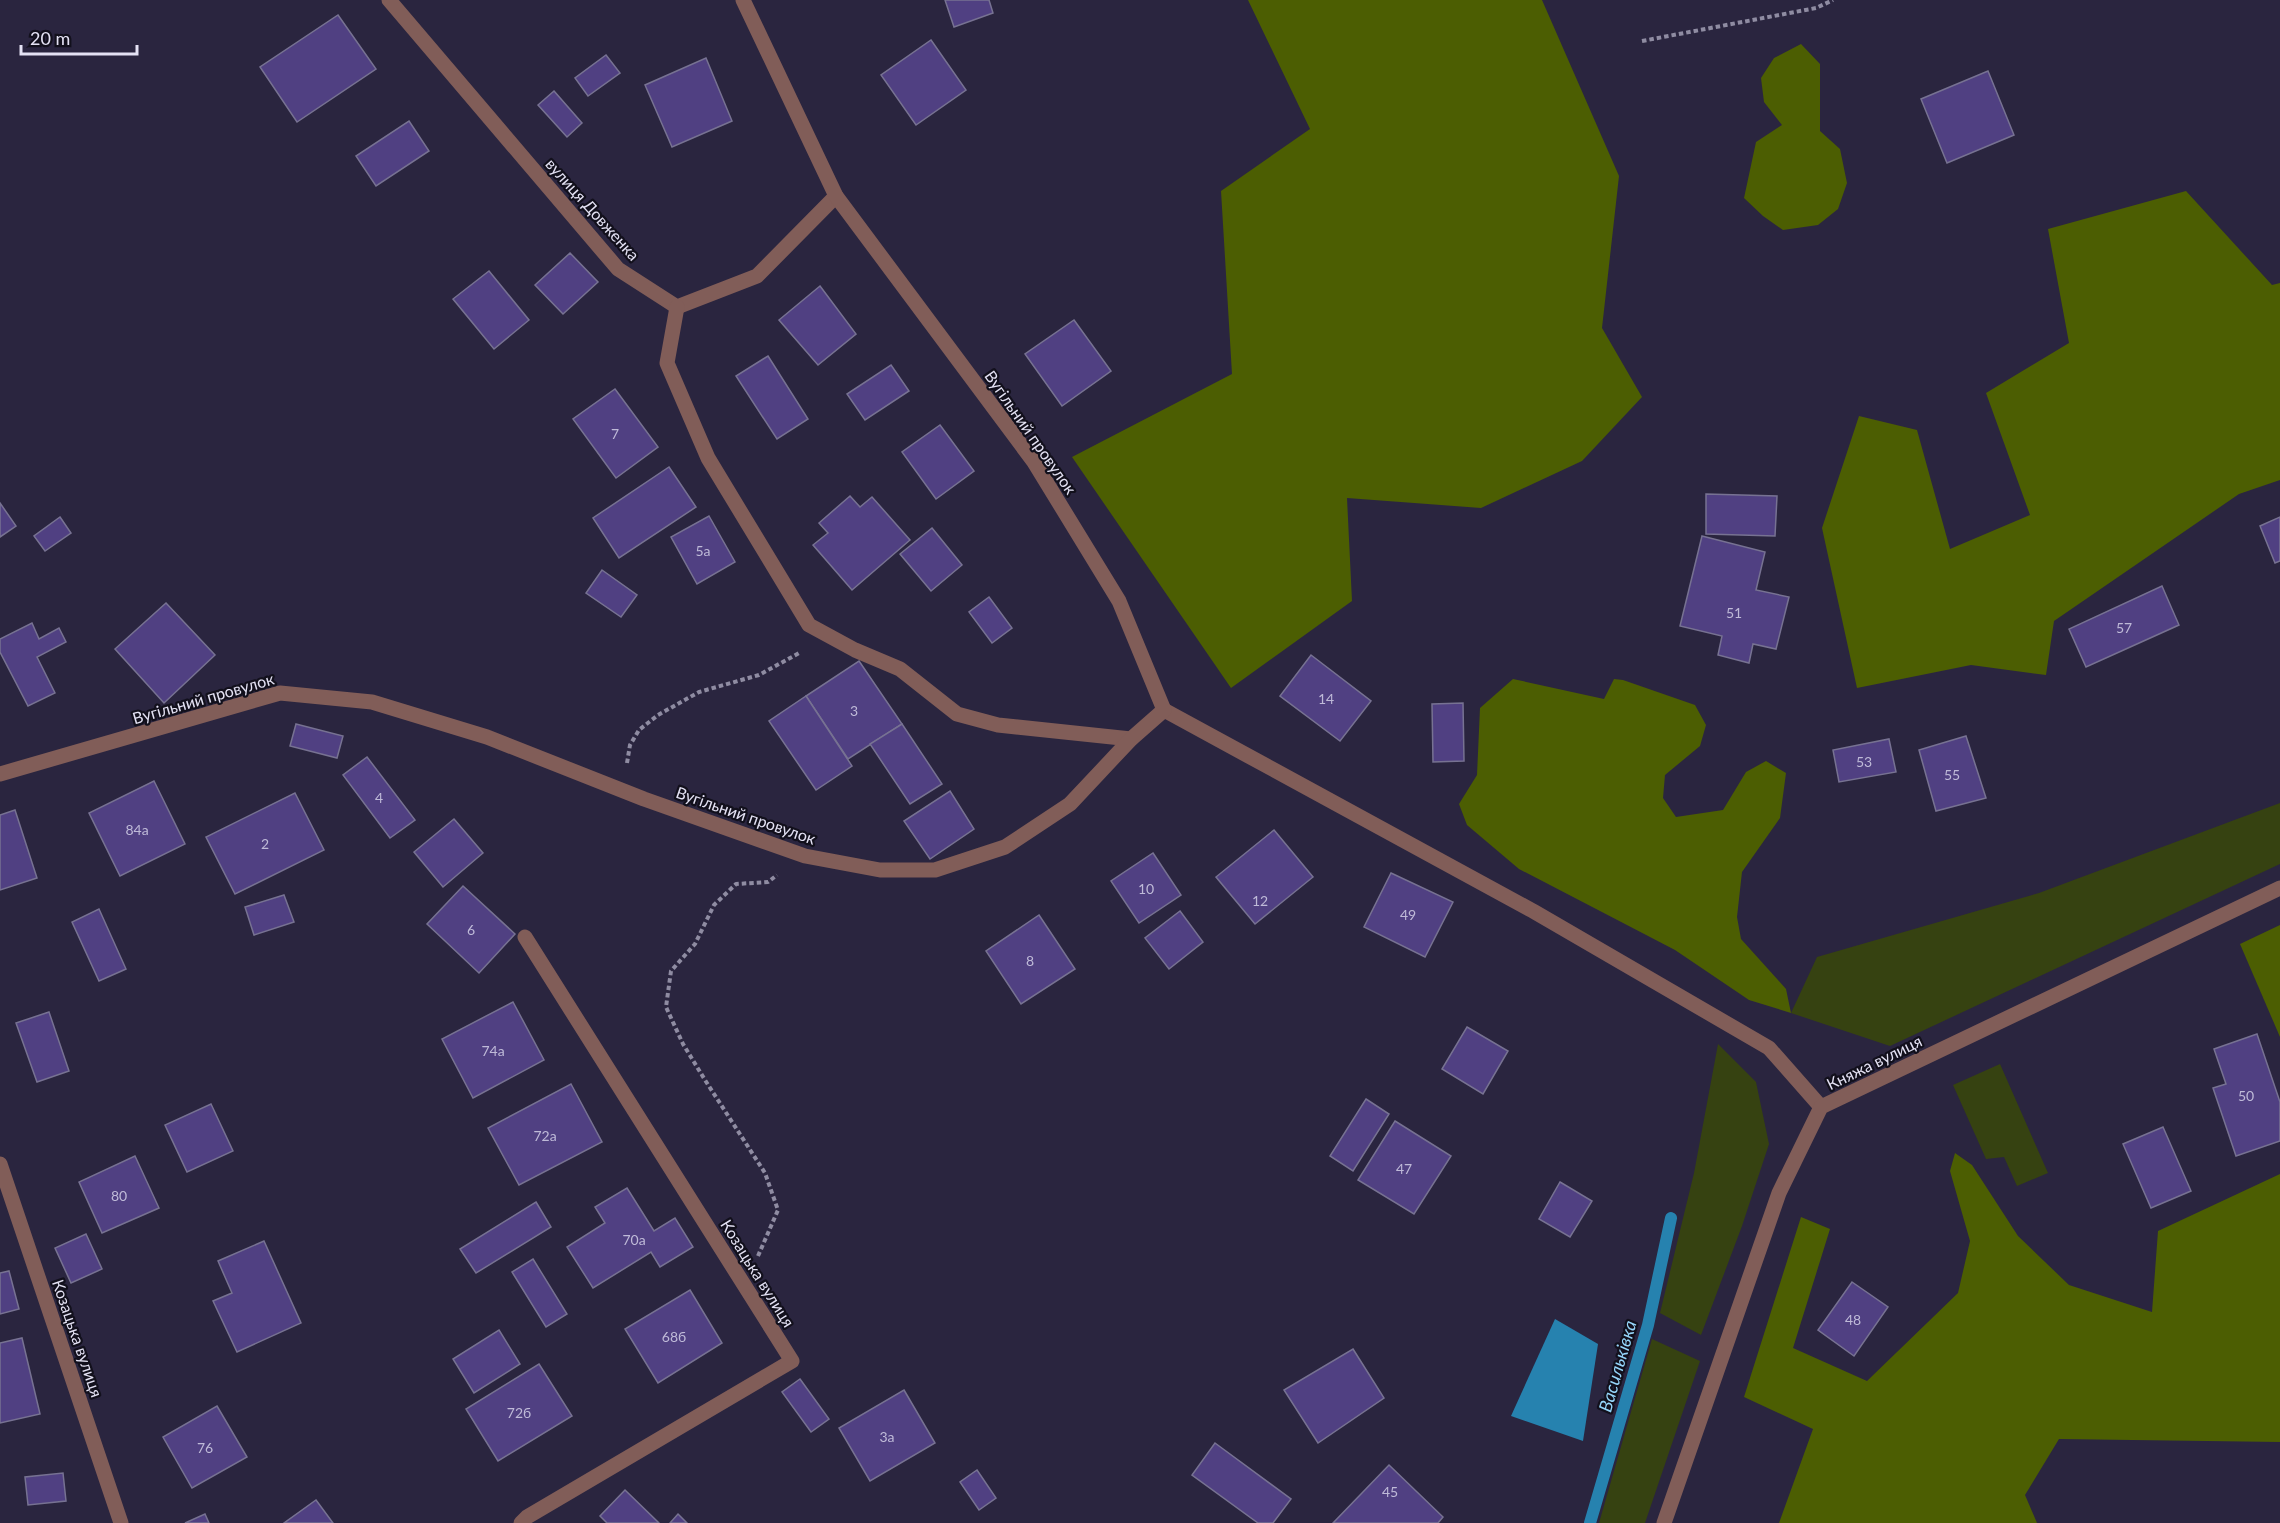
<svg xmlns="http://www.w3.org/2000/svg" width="2280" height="1523" viewBox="0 0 2280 1523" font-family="Lato,sans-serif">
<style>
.green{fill:#364211}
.forest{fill:#4c5e02}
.water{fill:#2682af}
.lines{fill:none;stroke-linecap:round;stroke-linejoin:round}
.stream{stroke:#2682af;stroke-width:12}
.building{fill:#504082;stroke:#777292;stroke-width:1.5}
.path{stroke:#8f8ca2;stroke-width:4;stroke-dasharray:4.5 3;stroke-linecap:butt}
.minor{stroke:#815d58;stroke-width:15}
.labels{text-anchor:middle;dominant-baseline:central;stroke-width:4.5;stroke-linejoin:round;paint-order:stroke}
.number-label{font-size:14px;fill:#bfbad8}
.street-label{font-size:16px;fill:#e4e2f4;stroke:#12101c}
.water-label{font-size:18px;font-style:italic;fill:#95d5f9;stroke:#12101c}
</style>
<rect width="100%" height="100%" fill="#2a253f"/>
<g class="green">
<path d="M2280,803V864L1890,1046L1791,1013L1817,957L2039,893Z"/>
<path d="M1718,1044L1756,1082L1769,1144L1742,1226L1701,1335L1660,1313L1694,1173Z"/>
<path d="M2000,1064L2048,1173L2017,1186L2004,1157L1986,1159L1953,1085Z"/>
<path d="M1652,1339L1700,1361L1645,1523H1599Z"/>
</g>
<g class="forest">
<path d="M1248,0H1542L1619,176L1602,328L1642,397L1582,461L1481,508L1347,498L1352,601L1231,688L1072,457L1232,374L1221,191L1310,129Z"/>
<path d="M1801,44L1820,64V131L1840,149L1847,183L1838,209L1818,225L1783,230L1763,216L1744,198L1756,142L1782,125L1764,102L1761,78L1774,58Z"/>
<path d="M2186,191L2272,285L2280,283V480L2239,494L2054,621L2046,675L1971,665L1857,688L1822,528L1859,416L1917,430L1950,549L2030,515L1986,393L2069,343L2048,229Z"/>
<path d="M1513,679L1604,699L1614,679L1623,680L1695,705L1706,725L1700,746L1665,775L1663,798L1676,817L1723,810L1746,772L1766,761L1786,773L1780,818L1742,872L1737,917L1741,939L1786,989L1791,1013L1749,1000L1675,950L1519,869L1467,825L1459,804L1477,775L1480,708Z"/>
<path d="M2280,925V1037L2240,944Z"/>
<path d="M1955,1153L1972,1165L2018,1236L2069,1285L2152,1312L2158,1231L2280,1174V1442L2059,1439L2025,1495L2037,1523H1779L1813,1429L1744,1397L1801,1217L1830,1229L1793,1348L1867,1381L1958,1293L1970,1241L1950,1171Z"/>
</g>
<path class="water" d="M1555,1319L1598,1344L1583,1441L1511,1416Z"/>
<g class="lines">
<path class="stream" d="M1590,1523L1648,1325L1671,1218"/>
</g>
<g class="building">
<path d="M945,0H989L993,13L954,27Z"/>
<path d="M338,15L376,69L297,122L260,67Z"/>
<path d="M931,40L966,90L916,125L881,75Z"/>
<path d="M606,55L620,73L588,96L575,78Z"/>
<path d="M706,58L732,121L672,147L645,85Z"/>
<path d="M1988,71L2014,135L1947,163L1921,99Z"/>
<path d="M554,91L582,123L567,137L538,105Z"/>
<path d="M409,121L429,151L376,186L356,156Z"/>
<path d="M570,253L598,282L563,314L535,285Z"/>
<path d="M489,271L529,320L494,349L453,299Z"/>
<path d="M820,286L856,334L818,365L779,320Z"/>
<path d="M1074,320L1111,371L1062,406L1025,354Z"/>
<path d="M768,356L808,419L777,439L736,376Z"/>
<path d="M891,365L909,391L865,420L847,394Z"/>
<path d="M615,389L658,447L616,478L573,419Z"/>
<path d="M940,425L974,471L936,499L902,452Z"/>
<path d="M669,467L696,507L619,558L593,518Z"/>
<path d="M1706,494L1777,496L1775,536L1706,534Z"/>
<path d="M850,496L860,507L872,497L910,540L852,590L813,545L828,533L819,523Z"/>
<path d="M0,503L16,526L0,537Z"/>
<path d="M709,516L735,562L697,584L671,537Z"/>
<path d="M60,517L71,533L45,551L34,536Z"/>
<path d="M2280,517V561L2275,563L2260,526Z"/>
<path d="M932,528L962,565L931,591L900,554Z"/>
<path d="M1702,536L1765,552L1756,590L1789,597L1776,649L1753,644L1749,663L1718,655L1722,636L1680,626Z"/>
<path d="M602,570L637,595L621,617L586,593Z"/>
<path d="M2162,586L2179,625L2086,667L2069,629Z"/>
<path d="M989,597L1012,628L992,643L969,612Z"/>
<path d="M166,603L215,655L164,703L115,649Z"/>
<path d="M32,623L39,639L59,628L66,642L37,657L55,693L28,706L0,652V639Z"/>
<path d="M1311,655L1371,701L1340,741L1280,696Z"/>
<path d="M859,661L902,724L848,759L806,696Z"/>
<path d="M806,696L852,766L816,790L769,721Z"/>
<path d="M1463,703L1464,761L1433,762L1432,704Z"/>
<path d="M296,724L343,736L337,758L290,746Z"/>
<path d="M902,724L942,784L910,804L870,744Z"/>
<path d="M1966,736L1986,798L1936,811L1919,750Z"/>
<path d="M1889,739L1896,772L1839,782L1833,750Z"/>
<path d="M367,757L415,820L390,838L343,775Z"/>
<path d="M154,781L185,844L120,876L89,813Z"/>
<path d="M950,791L974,829L930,859L904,821Z"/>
<path d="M295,793L324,850L235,894L206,837Z"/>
<path d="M15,810L37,878L0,890V815Z"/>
<path d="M454,819L483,853L443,887L414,852Z"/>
<path d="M1274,830L1313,877L1255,924L1216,877Z"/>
<path d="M1153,853L1181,895L1139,923L1111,881Z"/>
<path d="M1391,873L1453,902L1425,957L1364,927Z"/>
<path d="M463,886L515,934L479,973L427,924Z"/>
<path d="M284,895L294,922L254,935L245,907Z"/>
<path d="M99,909L126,969L99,981L72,922Z"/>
<path d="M1180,911L1203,942L1169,969L1145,938Z"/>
<path d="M1039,915L1075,969L1021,1004L986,951Z"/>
<path d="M513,1002L544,1060L473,1098L442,1039Z"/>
<path d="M49,1012L69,1071L37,1082L16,1023Z"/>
<path d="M1467,1027L1508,1051L1483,1094L1442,1069Z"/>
<path d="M2257,1034L2280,1102V1141L2236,1156L2213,1088L2226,1084L2214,1049Z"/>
<path d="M571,1084L602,1142L519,1185L488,1128Z"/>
<path d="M1366,1099L1389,1114L1353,1171L1330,1156Z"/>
<path d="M211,1104L233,1151L187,1172L165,1125Z"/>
<path d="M1395,1121L1451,1156L1414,1214L1358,1180Z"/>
<path d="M2163,1127L2191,1191L2151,1208L2123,1144Z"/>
<path d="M135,1156L159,1208L102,1233L79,1182Z"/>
<path d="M1560,1182L1592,1201L1570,1237L1539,1219Z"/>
<path d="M627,1188L654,1231L675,1218L693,1247L660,1267L651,1252L593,1288L567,1247L605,1223L595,1207Z"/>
<path d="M536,1202L551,1227L476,1273L460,1249Z"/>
<path d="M86,1234L102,1269L71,1283L55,1248Z"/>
<path d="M264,1241L301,1323L237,1352L213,1301L232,1293L218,1261Z"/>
<path d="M533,1259L567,1314L546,1327L512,1272Z"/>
<path d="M9,1271L19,1309L0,1314V1273Z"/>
<path d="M1852,1282L1888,1307L1854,1356L1818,1330Z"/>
<path d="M690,1290L722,1343L658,1383L625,1329Z"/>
<path d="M499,1330L520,1364L474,1393L453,1359Z"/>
<path d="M22,1338L40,1414L0,1423V1343Z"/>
<path d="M1353,1349L1384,1398L1318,1443L1284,1390Z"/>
<path d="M539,1364L572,1416L498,1461L466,1409Z"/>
<path d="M800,1379L829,1419L811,1432L782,1392Z"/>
<path d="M904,1390L935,1443L870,1481L839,1428Z"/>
<path d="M217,1406L247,1457L192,1488L163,1437Z"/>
<path d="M1215,1443L1291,1499L1273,1523H1258L1192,1475Z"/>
<path d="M1389,1465L1443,1517L1438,1523H1333Z"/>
<path d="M977,1470L996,1498L979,1510L960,1482Z"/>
<path d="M63,1473L66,1501L28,1505L25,1477Z"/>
<path d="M625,1490L659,1523H607L600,1516Z"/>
<path d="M316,1500L333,1523H284Z"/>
<path d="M205,1514L209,1523H185Z"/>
<path d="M678,1514L687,1523H670Z"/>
</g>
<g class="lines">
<g class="path">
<path d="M1642,41L1816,8L1833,0"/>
<path d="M627,763L630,745L639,730L658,715L699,692L759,675L801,652"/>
<path d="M758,1256L778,1210L765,1173L705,1080L683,1044L666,1007L671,971L695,944L714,905L736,884L768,882L777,875"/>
</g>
<g class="minor">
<path d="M389,0L618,269L677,307L757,276L836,196"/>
<path d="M677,307L667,363L708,458L809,625L855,650L900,669L957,714L998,725L1131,739"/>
<path d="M1164,710L1533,911L1769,1048L1821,1107"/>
<path d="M0,774L280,693L372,702L487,737L644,799L805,856L880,870H935L1005,847L1070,804L1131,739L1164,710L1119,601L1034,462L836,196L743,0"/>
<path d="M0,1164L121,1523"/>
<path d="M521,1523L527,1517L792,1361L525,937"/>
<path d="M1664,1523L1779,1193L1821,1107L2280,888"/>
</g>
</g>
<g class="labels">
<g class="number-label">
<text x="615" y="433">7</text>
<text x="703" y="550">5а</text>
<text x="1734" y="612">51</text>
<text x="2124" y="627">57</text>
<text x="1326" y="698">14</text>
<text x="854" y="710">3</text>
<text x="1864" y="761">53</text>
<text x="1952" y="774">55</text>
<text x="379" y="797">4</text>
<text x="137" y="829">84а</text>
<text x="265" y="843">2</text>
<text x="1146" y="888">10</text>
<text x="1260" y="900">12</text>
<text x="1408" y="914">49</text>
<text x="471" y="929">6</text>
<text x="1030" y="960">8</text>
<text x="493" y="1050">74а</text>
<text x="2246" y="1095">50</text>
<text x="545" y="1135">72а</text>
<text x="1404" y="1168">47</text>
<text x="119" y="1195">80</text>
<text x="634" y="1239">70а</text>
<text x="1853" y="1319">48</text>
<text x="674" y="1336">68б</text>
<text x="519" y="1412">72б</text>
<text x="887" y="1436">3а</text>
<text x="205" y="1447">76</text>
<text x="1390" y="1491">45</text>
</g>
<g class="street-label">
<text transform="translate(593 209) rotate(48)">вулиця Довженка</text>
<text transform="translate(1031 432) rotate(55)">Вугільний провулок</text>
<text transform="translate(203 698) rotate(-16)">Вугільний провулок</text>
<text transform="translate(746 815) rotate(19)">Вугільний провулок</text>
<text transform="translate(1874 1062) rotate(-26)">Княжа вулиця</text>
<text transform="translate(758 1273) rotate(58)">Козацька вулиця</text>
<text transform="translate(78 1338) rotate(71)">Козацька вулиця</text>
</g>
<g class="water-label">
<text transform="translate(1617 1366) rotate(-74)">Васильківка</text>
</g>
</g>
<path d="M21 45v9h116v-9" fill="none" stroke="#e4e2f4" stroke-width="3"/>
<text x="30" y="45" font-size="18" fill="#e4e2f4" stroke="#12101c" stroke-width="4.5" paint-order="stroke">20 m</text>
</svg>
